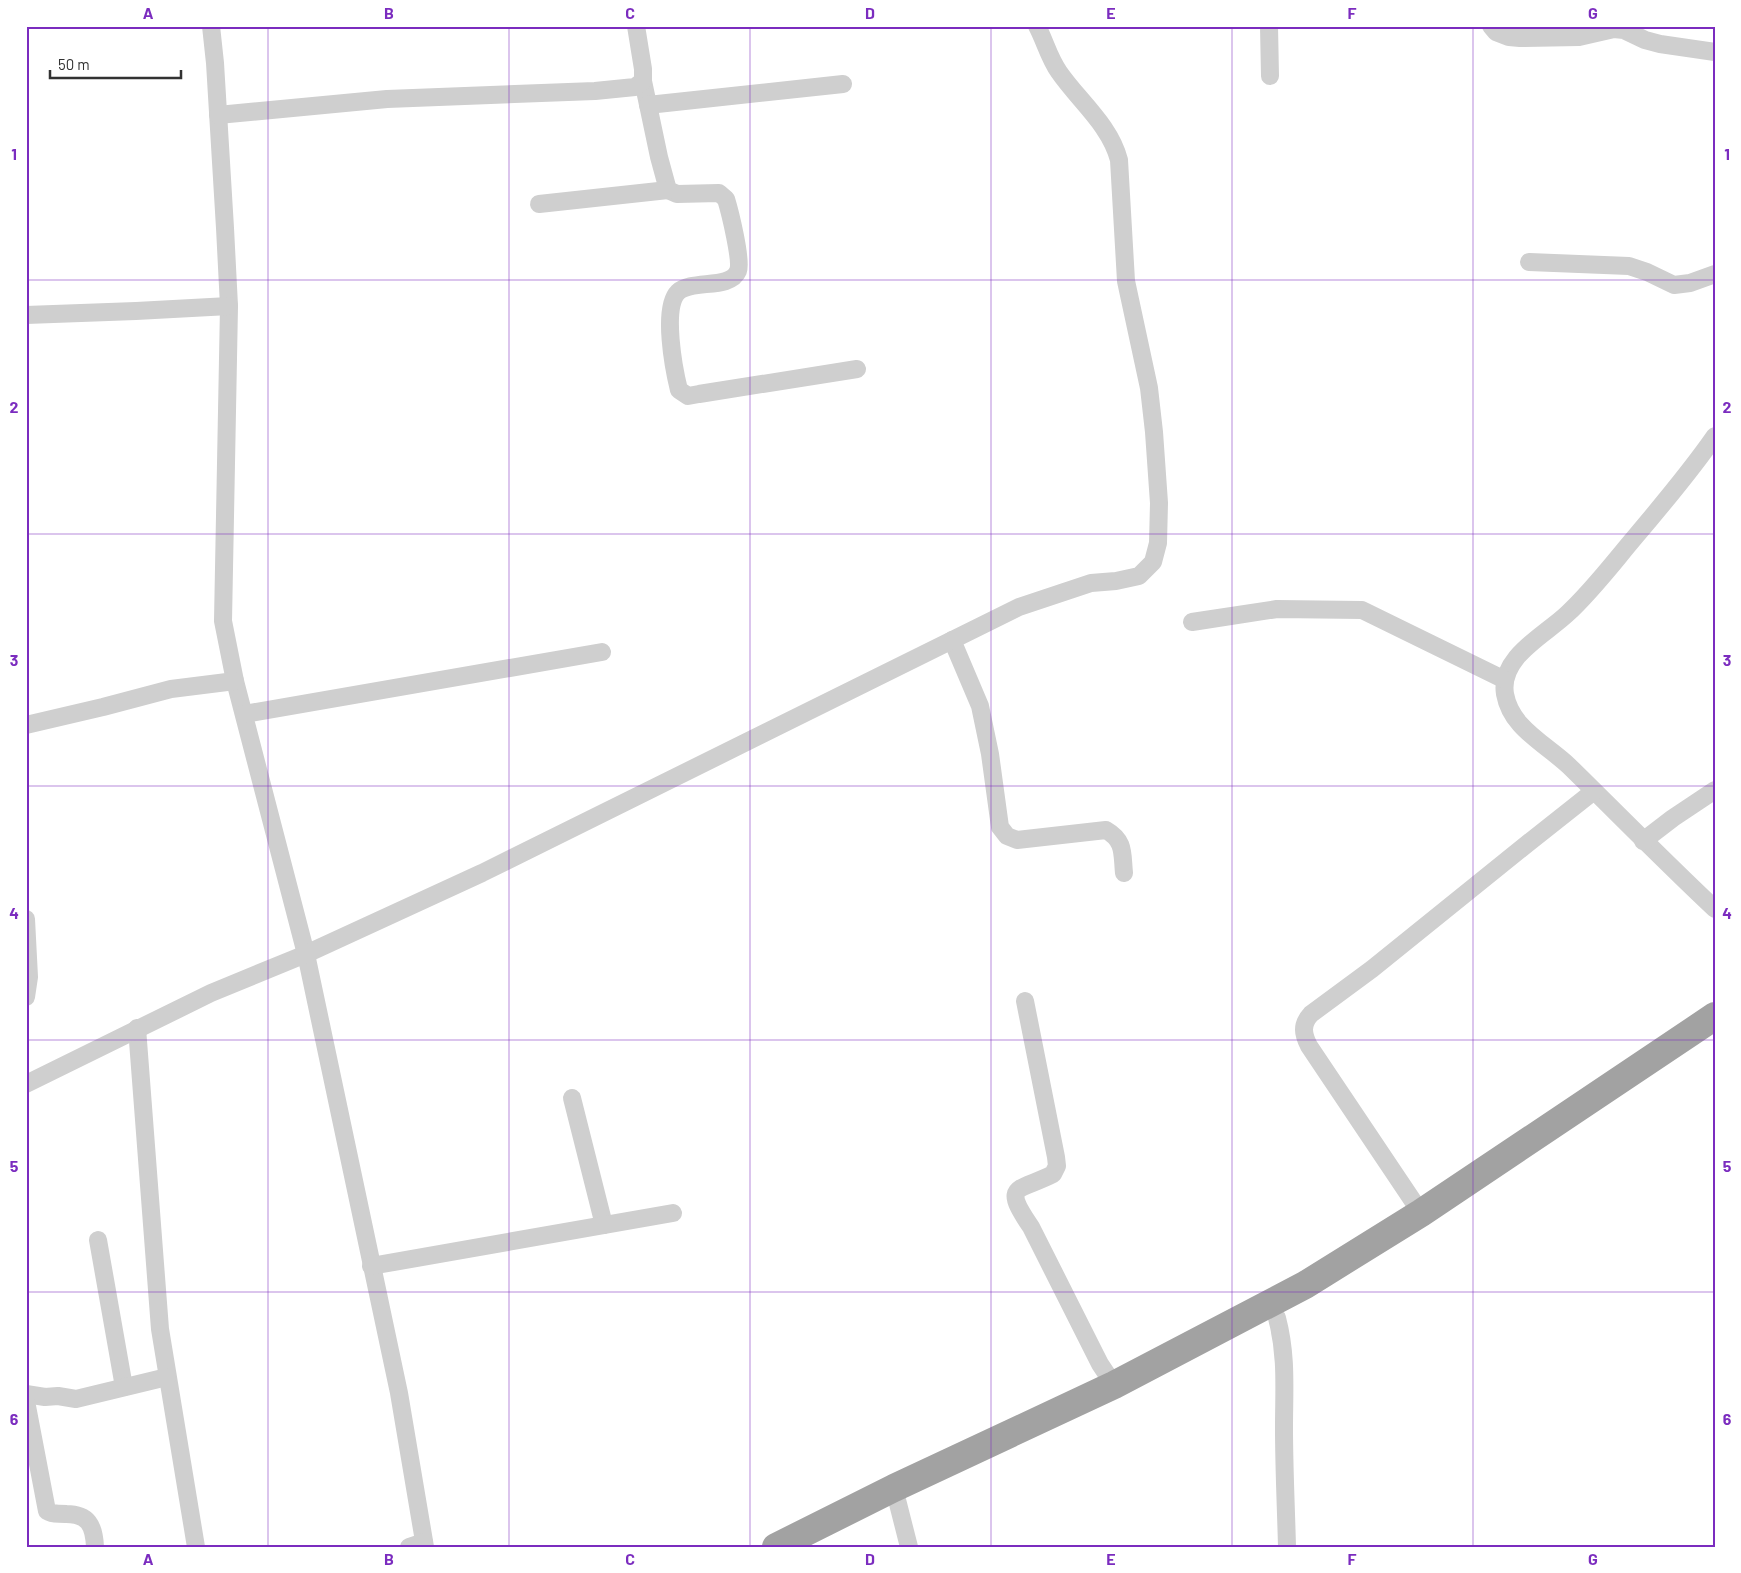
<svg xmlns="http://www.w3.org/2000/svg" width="1741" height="1573" viewBox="0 0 1741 1573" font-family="Barlow,sans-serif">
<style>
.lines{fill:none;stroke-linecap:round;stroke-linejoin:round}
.minor{stroke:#cfcfcf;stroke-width:18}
.trunk{stroke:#a2a2a2;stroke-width:28}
.grid{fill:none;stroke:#7b2cbf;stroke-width:1;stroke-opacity:0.55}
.neatline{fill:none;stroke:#7b2cbf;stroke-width:2}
.grid-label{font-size:16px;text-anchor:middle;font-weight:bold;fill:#7b2cbf}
</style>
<rect width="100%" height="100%" fill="#fff"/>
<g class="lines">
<g class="minor">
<path d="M211,26L215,63L225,228L229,306L223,621L235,681L306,954L399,1393L425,1547"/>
<path d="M1269,26L1270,76"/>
<path d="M1491,26L1496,32L1509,37L1520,38L1579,37L1614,29L1624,30L1645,40L1660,44L1715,52"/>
<path d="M643,81L659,157L668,190L677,194L719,193L726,199C730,212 742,261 738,271C730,290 692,279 678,292C662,308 674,370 679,390L688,396L699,394L857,369"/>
<path d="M648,105L843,84"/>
<path d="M218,115L387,99L595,91L635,87L643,81V69L636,26"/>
<path d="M539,204L668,190"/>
<path d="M1529,262L1629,266L1647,272L1674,285L1690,283L1715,274"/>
<path d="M26,315L136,311L229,306"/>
<path d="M1715,436C1690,472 1663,504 1635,537C1613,563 1592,591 1567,614C1545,635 1499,657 1505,694C1507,705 1512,715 1520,724C1534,740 1553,751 1569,766C1617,813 1665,862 1715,909"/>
<path d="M1192,622L1277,609L1362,610L1505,680"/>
<path d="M952,640L980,706L990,754L1000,827L1007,836L1017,840L1106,830C1125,841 1122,853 1124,873"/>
<path d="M244,714L602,652"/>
<path d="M26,725L103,707L171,689L235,681"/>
<path d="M1643,841L1673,818L1715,790"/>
<path d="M26,919L29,977L26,997"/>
<path d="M1025,1001L1056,1157L1057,1166L1053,1174C1018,1192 1001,1183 1031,1227L1100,1364L1114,1385"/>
<path d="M137,1028L160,1329L196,1547"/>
<path d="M26,1084L211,993L306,954L482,873L1019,607L1091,583L1116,581L1139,576L1153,562L1158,543L1159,503L1154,432L1149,388L1126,281L1119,160C1110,125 1079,101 1059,72C1049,58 1045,41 1037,26"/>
<path d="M572,1098L604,1225"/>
<path d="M1421,1213L1309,1046C1303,1034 1301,1025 1311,1014L1372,969L1527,844L1594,791"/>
<path d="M98,1240L124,1387"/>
<path d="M371,1266L673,1213"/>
<path d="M1277,1318C1287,1356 1284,1389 1284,1428C1284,1468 1286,1507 1287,1547"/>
<path d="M26,1394L45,1397L58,1396L76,1399L167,1377"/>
<path d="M26,1401L47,1511C53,1515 58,1513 66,1514C88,1514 94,1525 95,1547"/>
<path d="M894,1488L909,1547"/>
<path d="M409,1547L424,1542"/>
</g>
<path class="trunk" d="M776,1547L894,1488L1114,1385L1305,1285L1421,1213L1715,1016"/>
</g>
<path class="grid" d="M268,26V1547M509,26V1547M750,26V1547M991,26V1547M1232,26V1547M1473,26V1547M26,280H1715M26,534H1715M26,786H1715M26,1040H1715M26,1292H1715"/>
<rect width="1741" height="1573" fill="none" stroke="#ffffff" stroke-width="55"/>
<path d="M50 70v8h131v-8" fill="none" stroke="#323232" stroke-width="2.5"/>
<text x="58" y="70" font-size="15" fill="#323232" stroke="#ffffff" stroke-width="4" paint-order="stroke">50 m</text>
<rect x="28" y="28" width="1686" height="1518" class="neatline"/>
<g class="grid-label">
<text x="148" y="19">A</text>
<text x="389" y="19">B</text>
<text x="630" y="19">C</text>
<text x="870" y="19">D</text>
<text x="1111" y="19">E</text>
<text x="1352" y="19">F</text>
<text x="1593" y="19">G</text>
<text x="14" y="160">1</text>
<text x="1727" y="160">1</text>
<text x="14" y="413">2</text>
<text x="1727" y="413">2</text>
<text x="14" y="666">3</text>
<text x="1727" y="666">3</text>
<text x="14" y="919">4</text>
<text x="1727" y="919">4</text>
<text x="14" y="1172">5</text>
<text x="1727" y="1172">5</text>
<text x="14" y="1425">6</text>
<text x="1727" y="1425">6</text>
<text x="148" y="1565">A</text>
<text x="389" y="1565">B</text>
<text x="630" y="1565">C</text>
<text x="870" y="1565">D</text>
<text x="1111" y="1565">E</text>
<text x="1352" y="1565">F</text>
<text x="1593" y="1565">G</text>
</g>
</svg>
